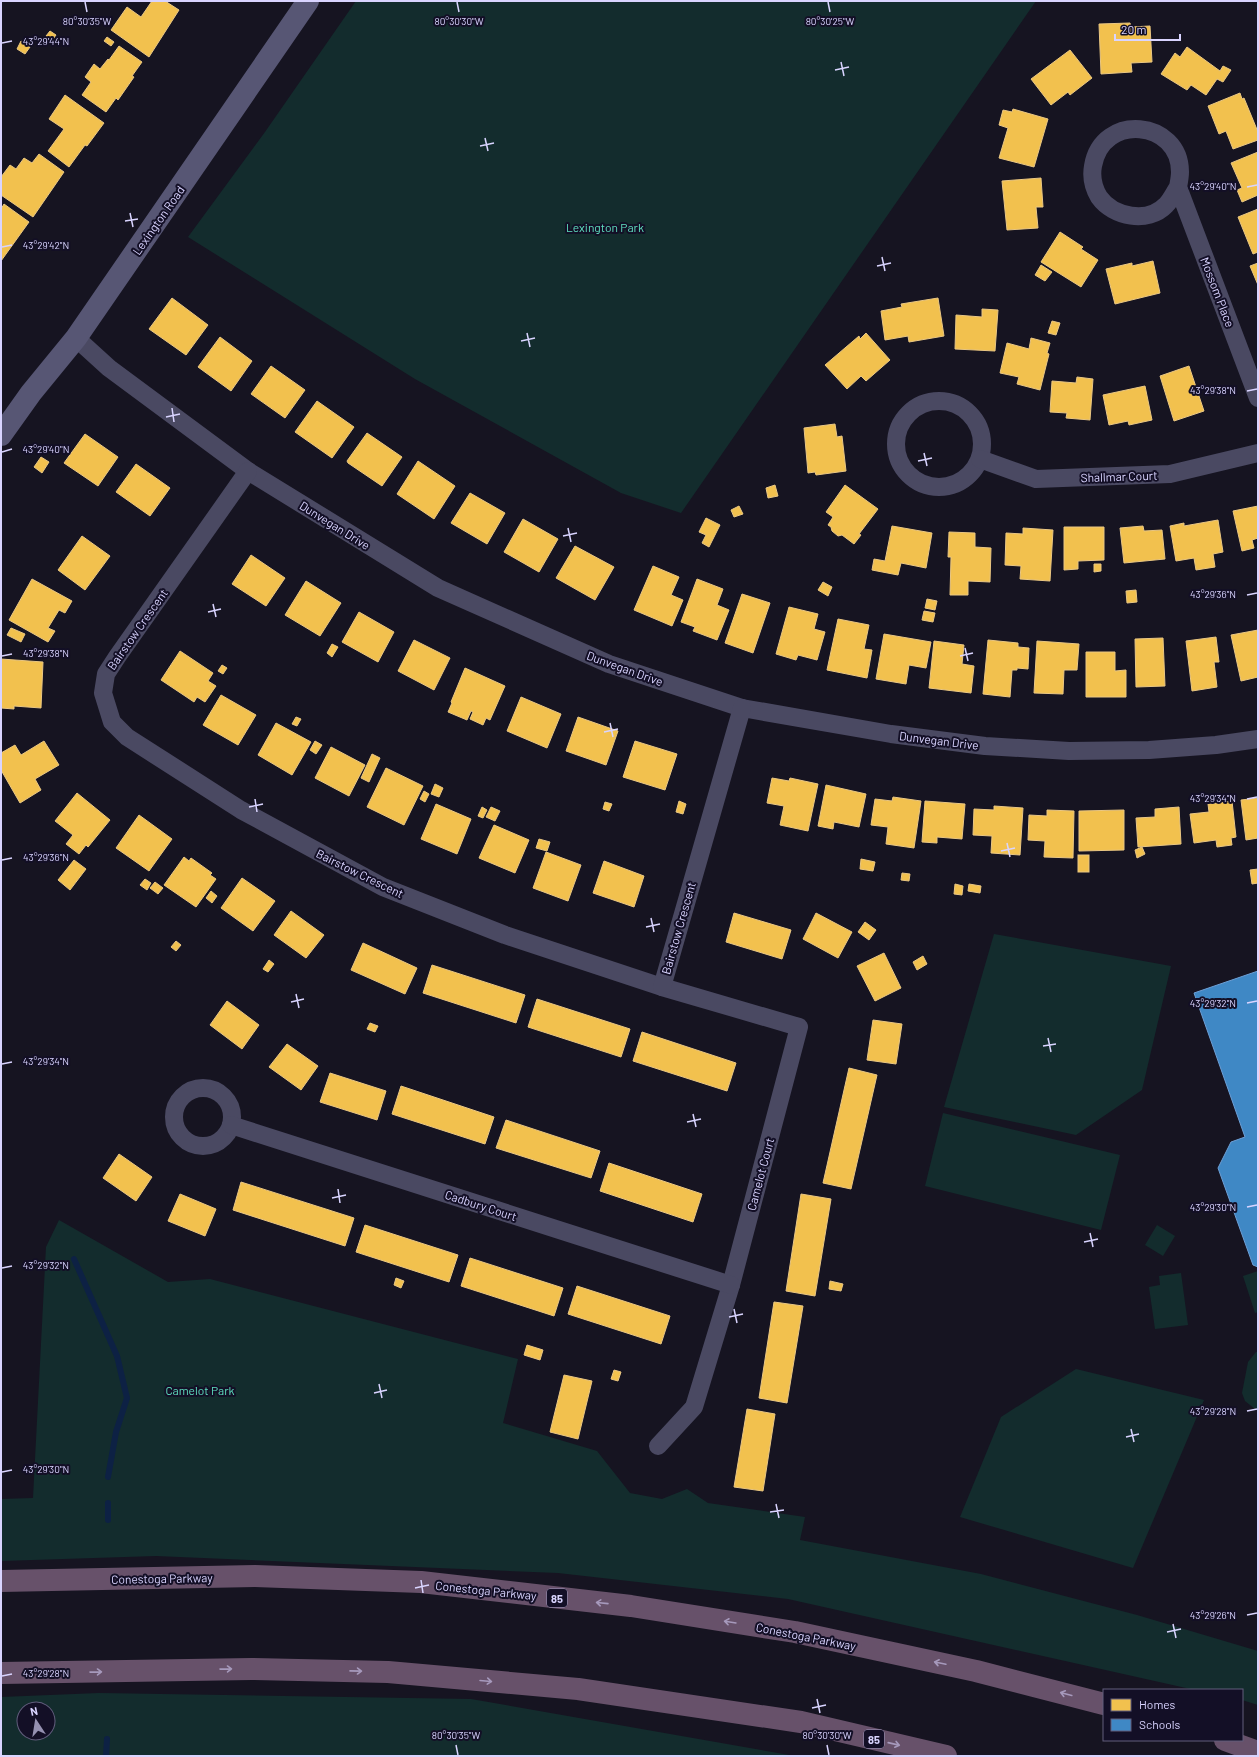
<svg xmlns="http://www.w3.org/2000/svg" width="1259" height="1757" viewBox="0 0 1259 1757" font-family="Barlow,sans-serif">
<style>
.green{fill:#132c2d;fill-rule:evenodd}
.homes{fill:#f2c14e;stroke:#eac783}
.schools{fill:#3f88c5;stroke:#6d9fd6}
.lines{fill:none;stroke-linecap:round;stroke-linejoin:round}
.stream{stroke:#0d2144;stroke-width:6}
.minor{stroke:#4a4962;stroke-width:18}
.secondary{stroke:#575674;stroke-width:22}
.motorway{stroke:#67516a;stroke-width:22}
.oneway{stroke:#a699bc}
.ticks{fill:none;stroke:#d9d4ff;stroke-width:1.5}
.labels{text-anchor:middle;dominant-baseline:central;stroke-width:4;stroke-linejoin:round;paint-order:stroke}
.shield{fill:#130f26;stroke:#9e99be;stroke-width:1}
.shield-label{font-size:11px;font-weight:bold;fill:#d9d4ff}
.street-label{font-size:12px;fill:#d9d4ff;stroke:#130f26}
.park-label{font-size:12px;fill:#5fe0c0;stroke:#130f26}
.ticks-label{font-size:10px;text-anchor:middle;fill:#d9d4ff;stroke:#130f26;stroke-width:4;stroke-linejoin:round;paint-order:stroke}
</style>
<rect width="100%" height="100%" fill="#161421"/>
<g class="green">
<path d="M356,1H1036L681,513L621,493L415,379L188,237L265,132Z"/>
<path d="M994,934L1171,966L1142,1090L1076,1135L944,1107Z"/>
<path d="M943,1113L1120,1155L1101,1230L925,1186Z"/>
<path d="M59,1220L168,1282L210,1279L518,1359L503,1423L597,1451L630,1493L662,1499L687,1489L708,1503L805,1517L800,1540L981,1574L1137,1615L1258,1651V1705L1242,1700V1690H1195L788,1599L558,1573L156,1556L1,1561V1499L33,1498L46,1247Z"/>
<path d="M1157,1225L1175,1236L1163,1256L1145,1245Z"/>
<path d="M1258,1271V1312L1255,1313L1243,1276Z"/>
<path d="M1181,1273L1188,1325L1155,1329L1149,1287L1160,1285L1159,1276Z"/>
<path d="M1256,1352H1258V1408L1255,1409L1245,1401L1242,1393L1248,1362Z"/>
<path d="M1076,1369L1204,1400L1133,1568L960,1517L1001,1417Z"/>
<path d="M99,1693L471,1699L795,1756H1V1697ZM24,1709H48V1733H24Z"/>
</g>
<g class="homes">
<path d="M152,1H165L179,10L149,57L111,30L127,7L141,17Z"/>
<path d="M1130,23L1131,27L1150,26L1152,62L1131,63L1132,72L1101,74L1099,24Z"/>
<path d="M50,31L56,35L52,41L46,36Z"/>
<path d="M107,37L114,42L111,46L104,41Z"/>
<path d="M21,41L30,47L25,54L17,49Z"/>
<path d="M119,46L142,62L132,76L134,77L118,100L116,98L106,112L82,95L91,82L85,77L94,64L100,69L108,59L109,60Z"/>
<path d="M1187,47L1220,71L1223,66L1231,70L1223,82L1217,79L1206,95L1191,85L1187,90L1161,74L1175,53L1180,57Z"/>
<path d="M1070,50L1092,78L1070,95L1068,92L1051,105L1031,79Z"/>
<path d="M1240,93L1242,99L1244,98L1258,132V140L1233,149L1226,131L1219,134L1208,106Z"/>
<path d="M65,95L104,123L87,146L85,145L69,167L48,151L64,129L49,119Z"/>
<path d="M1013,109L1048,119L1034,167L999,158L1008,128L999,125L1003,110L1012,112Z"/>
<path d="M1258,152V195L1242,202L1237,190L1242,188L1231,163Z"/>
<path d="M39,154L64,172L33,217L1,195V177L10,165L16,169L24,158L32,163Z"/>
<path d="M1041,178L1043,207H1036L1038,228L1007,230L1002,181Z"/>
<path d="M4,204L29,222L1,261V209Z"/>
<path d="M1258,209V252L1253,254L1238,217Z"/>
<path d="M1060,232L1083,247L1081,249L1098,260L1081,287L1041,262Z"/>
<path d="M1153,261L1160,293L1115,304L1106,269L1132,263V266Z"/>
<path d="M1258,263V285L1250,266Z"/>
<path d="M1041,265L1052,272L1045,281L1035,275Z"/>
<path d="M172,298L208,325L186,355L149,329Z"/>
<path d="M938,298L944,336L909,342L908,336L885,340L881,311L902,307L901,304Z"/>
<path d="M982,309L998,310L995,351L955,349L956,315L982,317Z"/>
<path d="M1052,321L1060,323L1056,335L1048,333Z"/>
<path d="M866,333L890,360L866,381L861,376L847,389L825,365L859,336L860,339Z"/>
<path d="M220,337L252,361L231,391L198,367Z"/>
<path d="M1031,338L1050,343L1047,353L1049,354L1040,390L1017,384L1019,377L1000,373L1007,343L1029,349Z"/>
<path d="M271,366L305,390L285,418L251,394Z"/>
<path d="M1189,366L1204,411L1174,421L1160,376Z"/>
<path d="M1077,377L1093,379L1090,420L1066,418L1067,413L1050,412L1052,381L1076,383Z"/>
<path d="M1145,386L1152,420L1129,425L1128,421L1109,425L1103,395Z"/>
<path d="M317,401L354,427L332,458L295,432Z"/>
<path d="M835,424L837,437L842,436L846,471L816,475L815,472L808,473L804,428Z"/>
<path d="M367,433L402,457L382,486L348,463L347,461Z"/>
<path d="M85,434L118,457L98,486L64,463Z"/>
<path d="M41,457L49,462L42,473L34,467Z"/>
<path d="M418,461L455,486L434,519L397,494Z"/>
<path d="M136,464L170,488L150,516L116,492Z"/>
<path d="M775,485L778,496L768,498L766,488Z"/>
<path d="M845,485L878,509L859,534L861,535L854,544L842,535L838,536L832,531L831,527L828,525L833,517L826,512Z"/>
<path d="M470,493L505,513L487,544L451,523Z"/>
<path d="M739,506L743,514L734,517L731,510Z"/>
<path d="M1258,506V538L1252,540L1254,548L1242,551L1233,511Z"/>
<path d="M706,518L720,525L709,547L702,543L706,535L699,532Z"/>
<path d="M523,519L558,539L539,572L504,552Z"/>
<path d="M1218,520L1223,552L1213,554L1215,567L1196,570L1194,558L1176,561L1170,526L1184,523V526Z"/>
<path d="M892,526L932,533L926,568L901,563L898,575L872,570L874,559L885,561Z"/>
<path d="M1143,526L1144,531L1162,530L1165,559L1124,563L1120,528Z"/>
<path d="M1064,527H1104V560L1078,561V569L1064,570Z"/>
<path d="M1023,528L1053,530L1050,581L1020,579L1021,566L1005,565L1006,533L1023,534Z"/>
<path d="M949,532L975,533V547L991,548L990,582L968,581V595H950L951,557H948Z"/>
<path d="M82,536L110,556L85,590L58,570Z"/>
<path d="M575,546L614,567L595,600L556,578Z"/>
<path d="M251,555L285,578L266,606L232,584Z"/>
<path d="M1094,564H1101V571L1094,572Z"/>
<path d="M653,566L679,577L671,595L683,600L672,626L634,610Z"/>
<path d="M32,579L72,601L65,613L59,610L48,628L55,631L48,642L9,620Z"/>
<path d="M697,579L723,589L717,605L729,610L717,640L693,631L695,627L681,622Z"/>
<path d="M306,581L341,603L320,636L285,615Z"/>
<path d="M823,582L832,587L828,596L818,590Z"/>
<path d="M1136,590L1137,602L1127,603L1126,591Z"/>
<path d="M742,594L770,603L753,653L725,643Z"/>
<path d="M927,599L937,601L935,610L925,608Z"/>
<path d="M789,607L818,614L814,629L825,632L817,660L798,655L796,660L776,654Z"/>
<path d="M924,611L935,613L933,622L922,620Z"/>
<path d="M359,612L394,632L378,662L342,642Z"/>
<path d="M838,619L869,625L864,649L872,650L867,678L827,670Z"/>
<path d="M11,628L25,634L21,642L7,635Z"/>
<path d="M1258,630V677L1241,681L1231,635Z"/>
<path d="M884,634L931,642L926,668L909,665L906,684L876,679Z"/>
<path d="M1216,637L1219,662H1214L1217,687L1192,691L1186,641Z"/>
<path d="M1163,638L1165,686L1136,687L1135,639Z"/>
<path d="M414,640L450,658L434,690L398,671Z"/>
<path d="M988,640L1018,643V647L1029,648L1028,669L1017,668V670H1012L1010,697L983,694Z"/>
<path d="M934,641L964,645L962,664L974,666L971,693L929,688Z"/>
<path d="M1037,641L1079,644L1077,670H1064L1063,694L1034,693Z"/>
<path d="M332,644L338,647L332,657L327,653Z"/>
<path d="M180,651L213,673L208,681L216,686L205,702L197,697L194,702L161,680Z"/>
<path d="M1086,652H1115V671L1126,670V697H1086Z"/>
<path d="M1,659L43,662L41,708L14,706V709L1,708Z"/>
<path d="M222,665L227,668L223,674L218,671Z"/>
<path d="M465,668L505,686L490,720L486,718L483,725L470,719L473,712L471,711L467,720L448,712L452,703L451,702Z"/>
<path d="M221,695L256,715L238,745L203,725Z"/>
<path d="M521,697L561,714L547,748L507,731Z"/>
<path d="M296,717L301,719L297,726L292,724Z"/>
<path d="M578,717L618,731L606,765L566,751Z"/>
<path d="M276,723L311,742L292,775L258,755Z"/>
<path d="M44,741L59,765L35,779L41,790L20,803L1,770V753L15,745L21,755Z"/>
<path d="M315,741L322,745L316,754L310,750Z"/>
<path d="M635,741L677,754L665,790L623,777Z"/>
<path d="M331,747L365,765L349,796L315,778Z"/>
<path d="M372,754L380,758L369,782L361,778Z"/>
<path d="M386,768L423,786L404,825L367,807Z"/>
<path d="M772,778L789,781L790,778L818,784L808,831L780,825L784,806L767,803Z"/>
<path d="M435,784L443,788L439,797L431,794Z"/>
<path d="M826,785L866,794L859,827L834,822L833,829L818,826Z"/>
<path d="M424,791L429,794L425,802L420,799Z"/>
<path d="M77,793L110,820L88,847L86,845L79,854L66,844L73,835L55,821Z"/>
<path d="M893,797L921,801L914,848L886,844L888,827L871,825L875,799L892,801Z"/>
<path d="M1258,798V838L1246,840L1241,800Z"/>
<path d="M679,801L686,804L683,814L676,812Z"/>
<path d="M925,801L965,804L962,839L937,837V843L922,842Z"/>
<path d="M1232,801L1236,837L1231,838L1232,845L1217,847L1216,840L1194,843L1190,814L1209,812L1208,804Z"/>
<path d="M605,802L612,804L609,811L603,809Z"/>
<path d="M436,804L471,819L457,854L421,839Z"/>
<path d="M994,806L1023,808L1020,855L991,853L992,836L973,835L974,809L994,810Z"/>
<path d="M482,807L487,810L483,818L478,816Z"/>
<path d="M491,807L500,811L495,821L486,817Z"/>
<path d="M1179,807L1181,844L1138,847L1136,818L1155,817V809Z"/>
<path d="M1047,810L1074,811L1073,858L1044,857L1045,841L1028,840L1029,815L1047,816Z"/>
<path d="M1124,810V850L1079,851V811Z"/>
<path d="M139,815L172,839L149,871L116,848Z"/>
<path d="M494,825L529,840L515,873L479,858Z"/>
<path d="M539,839L550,842L547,851L536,848Z"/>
<path d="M1142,847L1145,854L1137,858L1135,850Z"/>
<path d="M546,852L581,865L568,901L533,888Z"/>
<rect x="1078" y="855" width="11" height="17"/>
<path d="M184,857L189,861L191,858L212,873L210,875L216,879L196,907L164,885Z"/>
<path d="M861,859L875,862L873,871L860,869Z"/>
<path d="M74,860L86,869L70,890L58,880Z"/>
<path d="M604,861L644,876L634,907L593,893Z"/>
<path d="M1258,869V883L1252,884L1250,870Z"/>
<path d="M902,873L910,874L909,881L901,880Z"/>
<path d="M242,878L275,901L253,931L221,908Z"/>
<path d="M145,879L151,883L147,890L140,885Z"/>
<path d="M155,882L163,888L158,894L150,888Z"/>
<path d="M955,884L963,886L962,895L954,894Z"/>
<path d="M969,884L981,886L980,893L968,891Z"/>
<path d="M211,891L217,896L212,903L206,898Z"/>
<path d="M291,911L324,935L306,958L274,935Z"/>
<path d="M734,913L791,930L782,959L726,942Z"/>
<path d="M816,913L852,932L838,958L803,939Z"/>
<path d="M865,922L876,930L869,940L858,932Z"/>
<path d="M176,941L181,945L176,951L171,947Z"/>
<path d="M363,943L417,968L405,994L351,970Z"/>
<path d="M884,953L901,988L875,1001L857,966Z"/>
<path d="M923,956L927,964L917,970L913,962Z"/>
<path d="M269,960L274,964L268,972L263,969Z"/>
<path d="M432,965L525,995L516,1023L423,993Z"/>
<path d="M537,999L630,1029L621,1057L528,1027Z"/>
<path d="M227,1001L259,1025L242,1049L210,1025Z"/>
<path d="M873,1020L902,1024L896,1064L867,1060Z"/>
<path d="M370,1023L378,1026L375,1032L367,1029Z"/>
<path d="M642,1032L736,1063L727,1091L633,1061Z"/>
<path d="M287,1044L318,1066L301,1090L269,1067Z"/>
<path d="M849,1068L877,1075L851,1189L823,1183Z"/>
<path d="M330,1073L386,1091L377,1120L320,1102Z"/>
<path d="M401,1086L494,1117L485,1144L392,1114Z"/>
<path d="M506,1120L600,1151L591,1178L496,1148Z"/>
<path d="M119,1154L152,1177L136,1201L103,1178Z"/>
<path d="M609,1163L702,1194L693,1222L600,1191Z"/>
<path d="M241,1182L354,1218L345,1246L233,1210Z"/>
<path d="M180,1194L216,1209L205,1236L168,1221Z"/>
<path d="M801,1194L831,1199L815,1296L786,1291Z"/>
<path d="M365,1225L458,1255L449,1282L356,1252Z"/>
<path d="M470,1258L563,1288L554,1316L461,1286Z"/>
<path d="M396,1278L404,1281L401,1288L394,1285Z"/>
<path d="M830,1281L843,1284L841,1291L829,1289Z"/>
<path d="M577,1286L670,1316L661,1344L568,1314Z"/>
<path d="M774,1302L803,1306L787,1403L759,1398Z"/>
<path d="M527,1345L543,1350L540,1360L524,1355Z"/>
<path d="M614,1370L621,1372L618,1381L611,1379Z"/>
<path d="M564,1375L592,1381L578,1439L550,1432Z"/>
<path d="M747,1409L775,1414L763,1491L734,1487Z"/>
</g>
<path class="schools" d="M1258,971V1267L1253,1265L1218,1168L1231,1142L1245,1137L1194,993Z"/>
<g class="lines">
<g class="stream">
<path d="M74,1259L117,1356L127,1398L116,1432L108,1477"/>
<path d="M108,1503V1520"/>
<path d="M106,1756L107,1739"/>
</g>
<g class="minor">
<path d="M1178,187C1174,193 1171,200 1166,205C1148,224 1113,217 1099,197C1093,187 1091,177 1093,166C1102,112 1180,120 1180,172C1180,177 1179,182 1178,187L1258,398"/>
<path d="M76,338L109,368L248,471L438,588L609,664L742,708L891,734L985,746L1069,751L1149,750L1216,745L1258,739"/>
<circle cx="939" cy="444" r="43"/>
<path d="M980,459L1036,479L1170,474L1258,453"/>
<path d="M248,471L117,657L106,674L103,693L112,722L127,737L241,810L383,887L505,935L662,987L799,1027L731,1285L694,1407L658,1446"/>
<path d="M662,987L742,708"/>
<circle cx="203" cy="1117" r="29"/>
<path d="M231,1125L731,1285"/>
</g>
<path class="secondary" d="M1,435L31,393L76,338L308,1"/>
<g class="motorway">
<path d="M1,1581L255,1576L421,1582L631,1606L795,1632L976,1671L1104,1704"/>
<path d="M1,1673L251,1669L388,1672L578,1689L801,1722L946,1756"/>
<path d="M1225,1740L1258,1752"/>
</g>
</g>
<defs><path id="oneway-shaft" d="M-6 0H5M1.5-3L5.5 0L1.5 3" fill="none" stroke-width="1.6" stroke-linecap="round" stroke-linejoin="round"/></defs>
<g class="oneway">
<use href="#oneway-shaft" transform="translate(602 1603) rotate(-174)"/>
<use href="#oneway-shaft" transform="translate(730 1622) rotate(-171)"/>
<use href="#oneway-shaft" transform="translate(940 1663) rotate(-168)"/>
<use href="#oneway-shaft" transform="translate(226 1669) rotate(-1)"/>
<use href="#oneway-shaft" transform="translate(356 1671) rotate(1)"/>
<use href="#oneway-shaft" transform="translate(96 1672) rotate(-1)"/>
<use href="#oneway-shaft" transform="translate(486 1681) rotate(5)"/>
<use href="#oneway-shaft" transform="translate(1066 1694) rotate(-165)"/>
<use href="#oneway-shaft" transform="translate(894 1744) rotate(13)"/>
</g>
<path class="ticks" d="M85,2L87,12M457,2L459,12M828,2L830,12M2,43L12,41M841,62L844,76M835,70L849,67M485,138L488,151M480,146L494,143M1247,187L1257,185M130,213L133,227M125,221L138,219M2,247L12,245M882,257L885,271M877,266L891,263M527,333L530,347M521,341L535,338M1247,391L1257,389M172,408L174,422M166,417L180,414M2,452L12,449M924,453L927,466M918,461L932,458M568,528L571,542M563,536L577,533M1247,595L1257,593M213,604L216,617M208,612L221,609M965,648L968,661M2,656L12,654M960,656L973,653M610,723L613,737M604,732L618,729M255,799L257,812M1247,799L1257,797M249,807L263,804M1007,843L1010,857M1001,851L1015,848M2,860L12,858M651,918L654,932M646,927L660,924M296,994L299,1008M291,1002L304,999M1247,1003L1257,1001M1048,1038L1051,1052M1043,1046L1056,1044M2,1064L12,1062M693,1114L696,1127M687,1122L701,1119M338,1189L340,1203M332,1198L346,1195M1247,1207L1257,1205M1090,1233L1093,1247M1084,1242L1098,1239M2,1268L12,1266M734,1309L737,1323M729,1317L743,1314M379,1384L382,1398M374,1393L387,1390M1247,1411L1257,1409M1131,1429L1134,1442M1126,1437L1139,1434M2,1472L12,1470M776,1504L779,1518M770,1512L784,1510M421,1580L423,1593M415,1588L429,1585M1247,1615L1257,1613M1173,1624L1176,1638M1167,1632L1181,1629M2,1676L12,1674M817,1699L820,1713M812,1708L826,1705M456,1745L458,1755M827,1745L829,1755"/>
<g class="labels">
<g class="shield">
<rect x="547" y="1589" width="20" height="18" rx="3"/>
<rect x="864" y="1730" width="20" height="18" rx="3"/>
</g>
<g class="shield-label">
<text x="557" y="1598">85</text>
<text x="874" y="1739">85</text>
</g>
<g class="street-label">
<text transform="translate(158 220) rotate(-55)">Lexington Road</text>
<text transform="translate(1218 292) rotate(69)">Mossom Place</text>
<text transform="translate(1119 476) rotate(-2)">Shallmar Court</text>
<text transform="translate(335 525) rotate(32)">Dunvegan Drive</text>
<text transform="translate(137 629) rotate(-55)">Bairstow Crescent</text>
<text transform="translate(625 668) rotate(20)">Dunvegan Drive</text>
<text transform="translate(939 740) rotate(7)">Dunvegan Drive</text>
<text transform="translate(360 873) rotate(26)">Bairstow Crescent</text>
<text transform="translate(678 928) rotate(-74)">Bairstow Crescent</text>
<text transform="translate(760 1174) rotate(-75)">Camelot Court</text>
<text transform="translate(481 1205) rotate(18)">Cadbury Court</text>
<text transform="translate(162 1578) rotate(-1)">Conestoga Parkway</text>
<text transform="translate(486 1590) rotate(6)">Conestoga Parkway</text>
<text transform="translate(806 1636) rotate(11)">Conestoga Parkway</text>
</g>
<g class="park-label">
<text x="605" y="227">Lexington Park</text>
<text x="200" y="1390">Camelot Park</text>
</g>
</g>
<g class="ticks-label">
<text x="87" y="25">80°30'35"W</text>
<text x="459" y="25">80°30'30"W</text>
<text x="830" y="25">80°30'25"W</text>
<text x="46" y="45">43°29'44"N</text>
<text x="1213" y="190">43°29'40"N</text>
<text x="46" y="249">43°29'42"N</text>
<text x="1213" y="394">43°29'38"N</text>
<text x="46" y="453">43°29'40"N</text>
<text x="1213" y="598">43°29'36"N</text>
<text x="46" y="657">43°29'38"N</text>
<text x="1213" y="802">43°29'34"N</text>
<text x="46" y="861">43°29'36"N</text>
<text x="1213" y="1007">43°29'32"N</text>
<text x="46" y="1065">43°29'34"N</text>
<text x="1213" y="1211">43°29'30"N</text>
<text x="46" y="1269">43°29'32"N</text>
<text x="1213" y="1415">43°29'28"N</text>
<text x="46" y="1473">43°29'30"N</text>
<text x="1213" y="1619">43°29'26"N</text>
<text x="46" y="1677">43°29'28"N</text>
<text x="456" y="1739">80°30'35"W</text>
<text x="827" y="1739">80°30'30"W</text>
</g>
<rect width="1259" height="1757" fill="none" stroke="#d9d4ff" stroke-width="4"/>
<rect x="1103" y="1689" width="140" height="52" fill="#130f26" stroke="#625e7d"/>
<rect x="1111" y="1699" width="20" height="12" fill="#f2c14e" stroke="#625e7d"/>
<text x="1139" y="1709" font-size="12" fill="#d9d4ff">Homes</text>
<rect x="1111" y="1719" width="20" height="12" fill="#3f88c5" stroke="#625e7d"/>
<text x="1139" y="1729" font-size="12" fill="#d9d4ff">Schools</text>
<g transform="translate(36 1721) rotate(348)"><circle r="19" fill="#130f26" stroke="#625e7d"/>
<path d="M0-3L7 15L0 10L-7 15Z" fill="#9591b1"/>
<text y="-6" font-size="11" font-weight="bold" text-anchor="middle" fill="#d9d4ff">N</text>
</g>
<path d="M1115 34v6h65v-6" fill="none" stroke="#d9d4ff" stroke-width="2"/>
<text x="1121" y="34" font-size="12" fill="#d9d4ff" stroke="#130f26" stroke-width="3" paint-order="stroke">20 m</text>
</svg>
